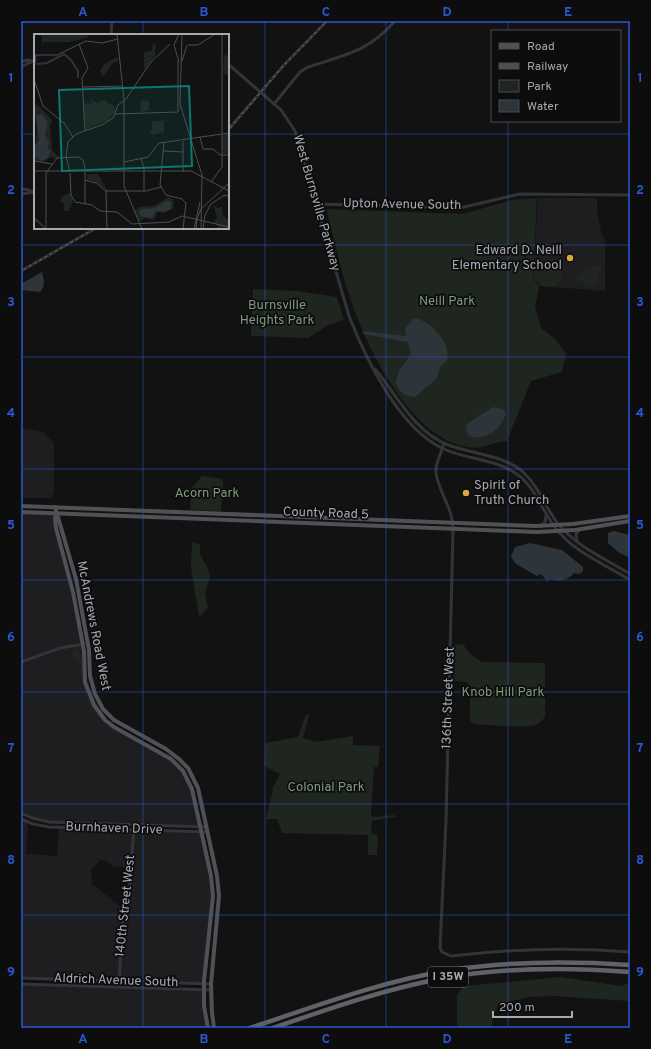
<svg xmlns="http://www.w3.org/2000/svg" width="651" height="1049" viewBox="0 0 651 1049" font-family="Overpass,sans-serif">
<style>
.built{fill:#1e1e20;fill-rule:evenodd}
.green{fill:#1f251f}
.water{fill:#2d343a}
.lines{fill:none;stroke-linecap:round;stroke-linejoin:round}
.minor{stroke:#333438;stroke-width:3}
.major{stroke:#505156;stroke-width:4}
.highway{stroke:#606268;stroke-width:4.5}
.rail-casing{stroke:#4d4e52;stroke-width:2.5}
.rail{stroke:#0d0d0e;stroke-width:1;stroke-dasharray:3;stroke-linecap:butt}
.grid{fill:none;stroke:#2b57d4;stroke-width:1;stroke-opacity:0.55}
.poi-dot{fill:#dba742;stroke:#0d0d0e;stroke-width:1.5}
.labels{text-anchor:middle;dominant-baseline:central;stroke-width:3.5;stroke-linejoin:round;paint-order:stroke}
.shield{fill:#0d0d0e;stroke:#777a81;stroke-width:1}
.shield-label{font-size:12px;font-weight:bold;fill:#a5a9b2}
.street-label{font-size:13px;fill:#a5a9b2;stroke:#0d0d0e}
.poi-label{font-size:13px;fill:#a5a9b2;stroke:#0d0d0e;text-anchor:end}
.park-label{font-size:13px;fill:#7e9b80;stroke:#0d0d0e}
.inset-river{fill:none;stroke:#2d343a;stroke-width:2}
.inset-road{fill:none;stroke:#4d4e53;stroke-width:1}
.view{fill:#0f766e;fill-opacity:0.15;stroke:#0f766e;stroke-width:2}
.inset-edge{fill:none;stroke:#a5a9b2;stroke-width:2}
.neatline{fill:none;stroke:#2b57d4;stroke-width:1.5}
.grid-label{font-size:13px;text-anchor:middle;font-weight:bold;fill:#2b57d4}
</style>
<rect width="100%" height="100%" fill="#121213"/>
<g class="built">
<path d="M538,198H597V212L602,236L605,239V291L539,286L533,277Z"/>
<path d="M21,402V428L43,432L54,443V492L51,498H21Z"/>
<path d="M21,512L57,514L55,518L68,569L84,651L85,682L105,720L167,756L189,780L201,827L44,821L21,813Z"/>
<path d="M21,819L28,822L26,854L57,856L59,828L202,832L212,886L204,984L21,978ZM100,860H105L113,866L131,868L126,907H121L92,884L91,870Z"/>
<path d="M21,984L204,990L208,1028H21Z"/>
</g>
<g class="green">
<path d="M537,198L533,278L539,287L535,307L541,328L555,339L566,353L562,372L531,381L507,441C492,442 482,450 467,447C414,438 375,362 357,317C343,283 336,245 326,209L463,214L512,200Z"/>
<circle cx="548" cy="273" r="14"/>
<path d="M595,266H603L596,285L592,287L576,280C581,271 585,268 595,266Z"/>
<path d="M253,289L297,291L337,297L344,320L328,325L308,338L251,336Z"/>
<path d="M202,476L223,479L221,511L190,510L192,487Z"/>
<path d="M192,542L200,545V554L208,569L210,577L205,593L208,608L199,617L191,567Z"/>
<path d="M463,644L470,654L482,662L545,663V717C542,720 540,724 535,725C525,728 488,725 475,724L470,721V685L466,682L454,681L455,645Z"/>
<path d="M79,648L80,655H82L85,689L90,702L101,719C84,705 81,682 80,661L76,662L72,652L78,650H72L73,649Z"/>
<path d="M306,714L309,715L303,738L317,742L353,736V745L380,746L378,767H374L371,817L395,815V817L372,821L371,832L378,836L377,855H368V835L282,833L277,819H266L273,790L272,789L280,774L264,766L265,743L298,737Z"/>
<path d="M560,977L622,986L630,982V1001L554,996L529,997L499,1004L494,1013L492,1028H457V995L464,986Z"/>
</g>
<g class="water">
<path d="M42,272C44,281 46,285 40,292L21,290V284Z"/>
<path d="M413,319C424,317 438,332 443,340C447,346 447,353 448,359L441,366L436,379L415,397C405,396 399,392 396,383C397,369 406,364 411,352L408,342L363,334V331L406,336L405,329Z"/>
<path d="M493,407L503,409L506,413C502,429 484,443 468,435L466,427L467,424Z"/>
<path d="M614,531L630,535V558L618,552L608,543V533Z"/>
<path d="M530,543L562,550L583,567V571L579,574L574,573C570,579 558,583 551,579L547,581L541,574L537,576L516,564L511,557L515,547Z"/>
</g>
<g class="lines">
<g class="minor">
<path d="M111,35L112,21"/>
<path d="M21,62L27,60L33,61"/>
<path d="M228,64L281,110L295,131L349,316C366,359 399,429 444,449C467,460 496,458 518,475C537,489 542,513 558,531C576,553 606,565 630,580"/>
<path d="M21,67L35,60"/>
<path d="M274,104L300,72L308,67C345,55 368,52 395,21"/>
<path d="M21,189L29,190L32,192"/>
<path d="M21,194L35,192"/>
<path d="M317,204L460,208L520,194L630,195"/>
<path d="M375,369C397,395 413,430 446,444C470,454 501,454 522,471C540,487 545,509 560,526C579,548 606,559 630,574"/>
<path d="M444,443C442,453 435,462 436,473C439,493 453,508 453,529L446,820L440,948L442,952L451,956C511,949 569,947 630,952"/>
<path d="M541,526L545,522L546,516"/>
<path d="M577,541L576,534L579,530"/>
<path d="M21,662L60,648L84,644"/>
<path d="M21,813L32,818L49,822L206,827"/>
<path d="M21,819L33,824L49,827L208,832"/>
<path d="M21,978L211,984"/>
<path d="M21,984L211,990"/>
<path d="M119,987L122,926L129,893L134,829"/>
</g>
<g class="major">
<path d="M21,506L536,526L573,524L630,516"/>
<path d="M55,507L76,579L89,650L90,676L95,694L103,709L114,720L166,749L179,759L188,768L198,788L217,876L219,896L211,984L212,1013L214,1028"/>
<path d="M21,512L537,532L575,530L630,521"/>
<path d="M57,514L55,518L56,528L73,592L84,651L85,682L94,705L105,720L114,727L171,759L183,771L192,789L211,876L213,896L204,981V1006L208,1028"/>
</g>
<g class="highway">
<path d="M250,1028C316,1006 382,981 451,970C511,961 570,961 630,965"/>
<path d="M273,1028C328,1009 382,990 439,979C502,967 566,967 630,972"/>
</g>
<defs>
<g id="rail">
<path d="M228,130L284,65L327,21"/>
<path d="M21,271L96,228"/>
</g>
</defs>
<use href="#rail" class="rail-casing"/>
<use href="#rail" class="rail"/>
</g>
<path class="grid" d="M143,21V35M265,21V1028M386,21V1028M508,21V31M508,121V1028M21,134H35M228,134H630M143,228V1028M21,245H630M21,357H630M21,469H630M21,580H630M21,692H630M21,804H630M21,915H630"/>
<g class="poi-dot">
<circle cx="570" cy="258" r="4"/>
<circle cx="466" cy="493" r="4"/>
</g>
<g class="labels">
<rect class="shield" x="428" y="967" width="40" height="20" rx="3"/>
<g class="shield-label">
<text x="448" y="977">I 35W</text>
</g>
<g class="street-label">
<text transform="translate(316 203) rotate(74)">West Burnsville Parkway</text>
<text transform="translate(402 205) rotate(1)">Upton Avenue South</text>
<text transform="translate(326 514) rotate(2)">County Road 5</text>
<text transform="translate(93 626) rotate(79)">McAndrews Road West</text>
<text transform="translate(449 698) rotate(-88)">136th Street West</text>
<text transform="translate(114 829) rotate(2)">Burnhaven Drive</text>
<text transform="translate(126 906) rotate(-84)">140th Street West</text>
<text transform="translate(116 981) rotate(2)">Aldrich Avenue South</text>
</g>
<g class="poi-label">
<text x="562" y="251">Edward D. Neill<tspan x="562" dy="15">Elementary School</tspan></text>
<text x="474" y="486" text-anchor="start">Spirit of<tspan x="474" dy="15">Truth Church</tspan></text>
</g>
<g class="park-label">
<text x="447" y="302">Neill Park</text>
<text x="277" y="306">Burnsville<tspan x="277" dy="15">Heights Park</tspan></text>
<text x="207" y="494">Acorn Park</text>
<text x="503" y="693">Knob Hill Park</text>
<text x="326" y="788">Colonial Park</text>
</g>
</g>
<g transform="translate(34 34)">
<rect width="195" height="195" fill="#121213"/>
<path d="M0,0H51L55,3L37,8H9L8,12V2ZM119,9L122,10L121,22L110,36V19L118,16ZM190,21L195,22V42L189,39ZM84,23V27L79,29L69,43L66,37L70,30ZM56,65L63,69L71,66L73,69L80,72L81,77L74,86L52,96L50,69L58,70ZM107,66L115,67V76L106,78ZM3,70L19,87L16,91L18,116L25,123L22,125L17,123L9,128L0,126L3,96L0,73ZM127,84L128,87L132,86L130,88V98L119,101L115,96H118V87H127ZM189,100H195V119L189,120ZM53,140H64L73,156L60,147L53,146ZM36,159L39,168L35,177H30V170L26,167L29,162ZM134,163L139,165L140,174L130,179L124,178L120,186L111,184L106,188L100,176L105,173L120,172ZM179,170L183,174L188,173L189,181L195,187V195H182L184,192L180,189L183,183Z" fill="#1f251f"/>
<path d="M8,80L14,88L11,101L15,109L14,115L17,117L14,124L7,127L0,122V112L5,107L2,82ZM132,167H137V175L129,178L122,177L118,184L109,183L104,179L107,175L121,174Z" fill="#2d343a"/>
<path class="inset-river" d="M3,30L13,29L30,20L37,26L44,37V44M0,184L11,194"/>
<path class="inset-road" d="M83,0L90,66V152L108,195M148,0L146,70L168,141L167,195M45,10L54,34L48,44L51,97M140,11L145,0M140,11L145,28M154,11H164L181,0M0,21H23L52,7L68,9L84,5M148,27L153,11M0,37L2,21M0,45L9,72L30,89L39,103M49,53L89,52M81,80L144,78V27M166,103L169,115H179L186,121H195M149,107V138M130,108L126,151L132,161L148,165L152,169L149,195M130,117L149,118M107,124L110,134V157M0,127L18,130M90,128L114,123L125,109L195,99M0,137H157L195,157M36,138L32,123L34,108L42,100L68,91L79,84L84,71L92,65L117,28L136,10M36,139L37,161L41,168L58,171L66,177L83,178L98,190L135,188L148,182L195,193M51,146L62,149L72,157L73,195M177,148L188,133V0M72,157H112L127,153M12,195V139L23,124L44,123L49,126L51,133V170M160,195L166,168M162,195L163,185L167,175L195,149M169,195L171,181L177,170L189,162L195,161"/>
<path class="view" d="M155,52L158,132L28,137L25,56Z"/>
<rect width="195" height="195" class="inset-edge"/>
</g>
<rect width="651" height="1049" fill="none" stroke="#0d0d0e" stroke-width="44"/>
<rect x="491" y="30" width="130" height="92" fill="#0d0d0e" stroke="#4a4b50"/>
<rect x="499" y="43" width="20" height="6" fill="#505156" stroke="#4a4b50"/>
<text x="527" y="50" font-size="12" fill="#a5a9b2">Road</text>
<rect x="499" y="63" width="20" height="6" fill="#4d4e52" stroke="#4a4b50"/>
<text x="527" y="70" font-size="12" fill="#a5a9b2">Railway</text>
<rect x="499" y="80" width="20" height="12" fill="#1f251f" stroke="#4a4b50"/>
<text x="527" y="90" font-size="12" fill="#a5a9b2">Park</text>
<rect x="499" y="100" width="20" height="12" fill="#2d343a" stroke="#4a4b50"/>
<text x="527" y="110" font-size="12" fill="#a5a9b2">Water</text>
<path d="M493 1011v6h79v-6" fill="none" stroke="#a5a9b2" stroke-width="2"/>
<text x="499" y="1011" font-size="12" fill="#a5a9b2" stroke="#0d0d0e" stroke-width="3" paint-order="stroke">200 m</text>
<rect x="22" y="22" width="607" height="1005" class="neatline"/>
<g class="grid-label">
<text x="83" y="16">A</text>
<text x="204" y="16">B</text>
<text x="326" y="16">C</text>
<text x="447" y="16">D</text>
<text x="568" y="16">E</text>
<text x="11" y="82">1</text>
<text x="640" y="82">1</text>
<text x="11" y="194">2</text>
<text x="640" y="194">2</text>
<text x="11" y="306">3</text>
<text x="640" y="306">3</text>
<text x="11" y="417">4</text>
<text x="640" y="417">4</text>
<text x="11" y="529">5</text>
<text x="640" y="529">5</text>
<text x="11" y="641">6</text>
<text x="640" y="641">6</text>
<text x="11" y="752">7</text>
<text x="640" y="752">7</text>
<text x="11" y="864">8</text>
<text x="640" y="864">8</text>
<text x="11" y="976">9</text>
<text x="640" y="976">9</text>
<text x="83" y="1043">A</text>
<text x="204" y="1043">B</text>
<text x="326" y="1043">C</text>
<text x="447" y="1043">D</text>
<text x="568" y="1043">E</text>
</g>
</svg>
